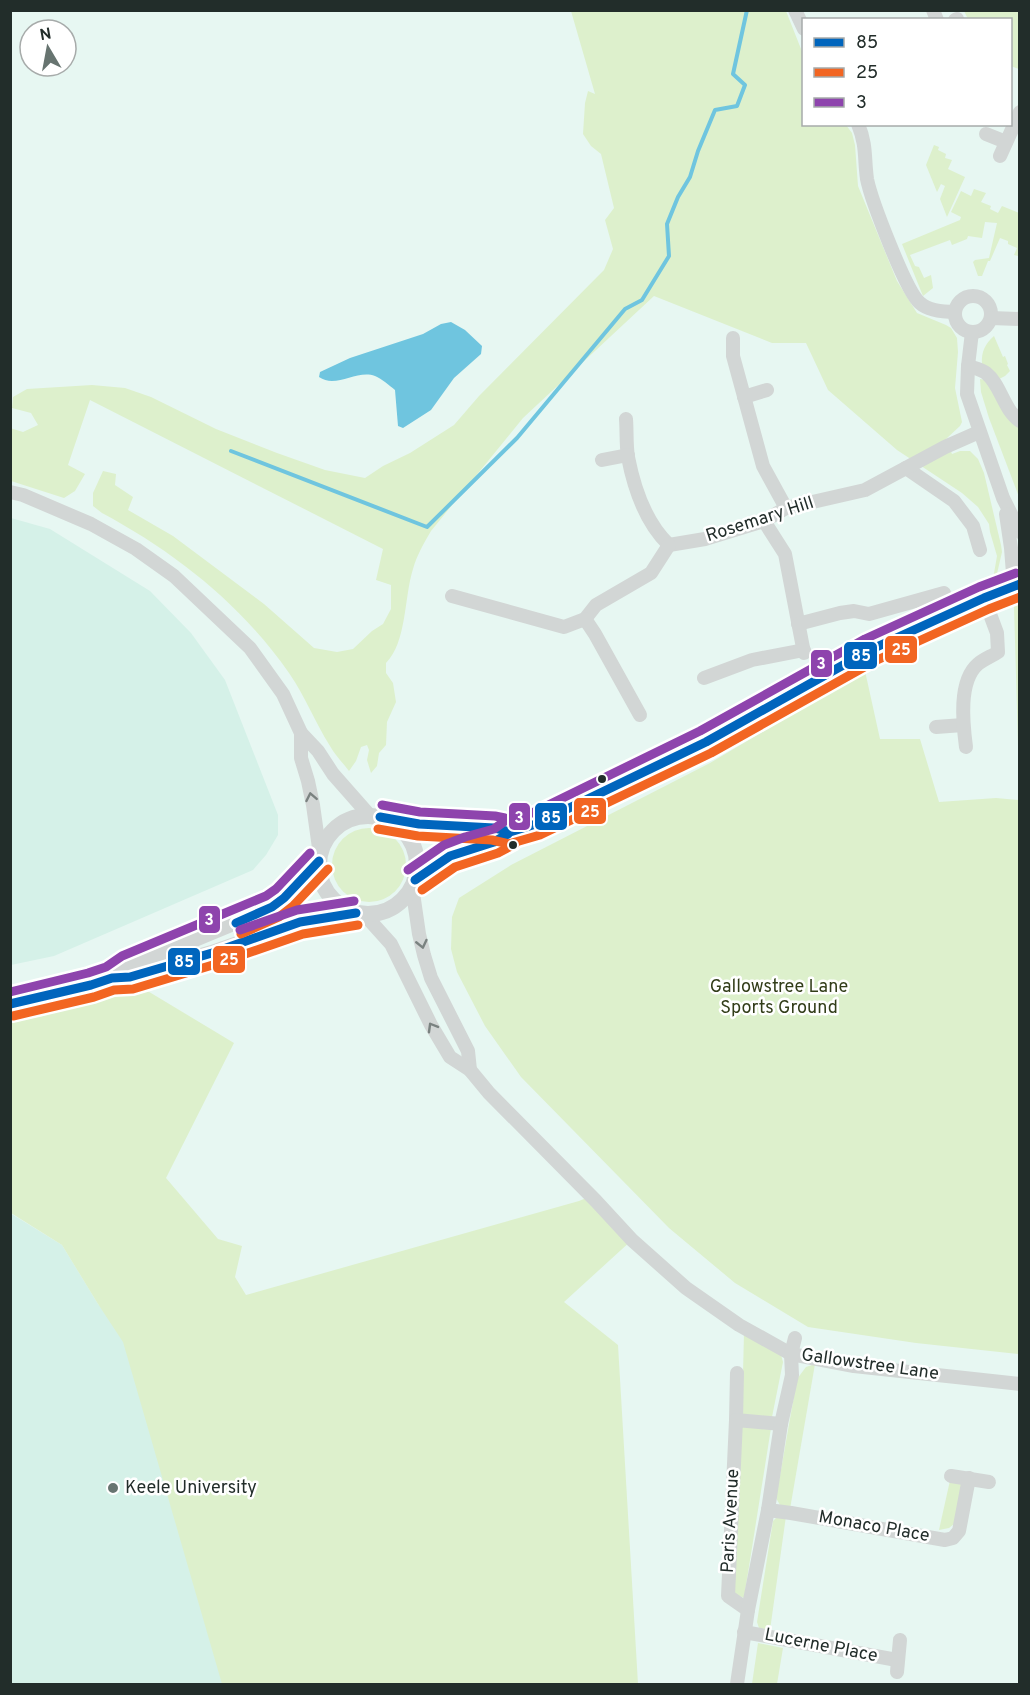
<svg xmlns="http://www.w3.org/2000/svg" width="1030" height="1695" viewBox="0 0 1030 1695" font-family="Overpass,sans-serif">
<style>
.built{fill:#d5f1e8}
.green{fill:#ddf0cc}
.water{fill:#6fc5df}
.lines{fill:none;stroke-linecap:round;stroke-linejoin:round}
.stream{stroke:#6fc5df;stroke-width:4}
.minor{stroke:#d2d6d5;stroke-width:14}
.major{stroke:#d2d6d5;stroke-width:16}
.bus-1-casing{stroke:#fff;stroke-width:14}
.bus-2-casing{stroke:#fff;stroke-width:14}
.bus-3-casing{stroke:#fff;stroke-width:14}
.bus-1{stroke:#0065bd;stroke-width:9}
.bus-2{stroke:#f26522;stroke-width:9}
.bus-3{stroke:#8e44ad;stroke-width:9}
.oneway{stroke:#7a8280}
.bus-dot{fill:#222d2a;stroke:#fff;stroke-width:2}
.poi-dot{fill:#677470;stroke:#fff;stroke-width:2}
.labels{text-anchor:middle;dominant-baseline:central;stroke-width:5;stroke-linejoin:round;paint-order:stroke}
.street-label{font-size:18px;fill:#222d2a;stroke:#fff}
.park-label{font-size:18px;fill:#323d19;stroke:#fff}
.poi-label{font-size:18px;fill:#222d2a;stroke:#fff;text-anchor:start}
.line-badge{stroke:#fff;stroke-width:2}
.badge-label{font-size:16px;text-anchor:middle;font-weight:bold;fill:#fff}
</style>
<rect width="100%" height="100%" fill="#e7f7f2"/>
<g class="built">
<path d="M11,518L50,529L150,591L191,633L225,680L278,815V835L266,855L253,870L54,956L11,965Z"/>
<path d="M10,1213L62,1245L98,1304L160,1376L289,1684H11Z"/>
</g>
<g class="green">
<path d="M571,11H786L803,54L804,124L846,125L852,133L855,145L858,186L897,281L917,313L946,325L951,328L957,338L958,352L955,388L962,422L960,426L946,439L952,454L960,451H970L978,459L984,473L1001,545L1002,552L996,578L993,579L997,556L990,532L989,524L978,507L962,493L897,450L828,390L806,343H772L654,296L523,418L431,531C424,543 417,555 413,569C404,597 407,642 386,663V673L393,683L396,702L387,722L386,745L379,753L377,766L371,773L367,760L369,750L367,745L361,747L356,761L349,771C343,763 335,755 330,746C315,722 305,696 289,673C242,605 175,552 102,513L93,506V493L103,471L116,474L115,485L133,497L128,510L173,536L264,604L314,648L337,652L353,649L372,631L383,624L391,609V585L376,580L383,549L90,400L68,465L85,474L75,491L64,498L11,481L10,428L23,432L38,425L31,413L12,408L13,397L27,389L92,385L125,388L151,397L216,429L277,453L325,470L365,478L383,466L410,453L454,425L479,396L604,270L613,249L605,220L614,208L601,154L591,146L583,134L585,103L588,91L595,94Z"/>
<path d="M964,11H1019V69L1011,66L1010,20L968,19Z"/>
<path d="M934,145L939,147L938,150L946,154L945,158L952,160L948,169L965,177L947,217L940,199L945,186L941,184L937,192L926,165Z"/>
<path d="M974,189L986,193L981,202L991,206L990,209L998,213L1002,206L1019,213V253L1018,256L1014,255L1017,248L1008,244V241L1000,238L990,261H988L982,276H978L973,262L975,260L989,258L997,223L985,222L982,238L968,236L967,239L952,245L950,240L910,255L915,266L919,267L924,278L931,275L933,288L923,296L902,244L960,220L961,217L951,212L961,191L971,196Z"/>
<path d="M994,336L1003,357L1005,356L1008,364L1007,365L1010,371L1005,376L997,380L982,364C981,352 985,344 994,336Z"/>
<path d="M980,379L986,380L1019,425V497L989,418L981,392Z"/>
<path d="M1019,604V781L1014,606Z"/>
<path d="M865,671L880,739H920L939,802L996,798L1019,800V1354L916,1343L808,1327L735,1283L669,1228L521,1077L485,1026L457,972L451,949L452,917L459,898L511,865L710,763L774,725L831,685Z"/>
<circle cx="369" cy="865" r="37"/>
<path d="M136,984L234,1043L166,1178L218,1239L242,1246L235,1277L246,1295L579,1201L591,1196L632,1240L564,1302L618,1345L638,1684H222L123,1342L98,1304L62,1245L11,1213V1021L43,1016Z"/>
<path d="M744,1333L781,1355L783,1362L772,1417L742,1414Z"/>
<path d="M815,1364L790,1509L780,1505L776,1498L797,1379L806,1367Z"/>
<path d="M741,1426L771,1428L744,1598L733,1593Z"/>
<path d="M951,1476L965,1478L954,1524L949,1528L939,1530Z"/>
<path d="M786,1516L770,1630L759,1628L757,1622L773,1521L776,1518Z"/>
<path d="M758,1643L783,1648L777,1684H752Z"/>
</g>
<path class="water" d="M451,322L465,330L482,346L481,354L454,378L431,410L403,428L398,426L395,390C389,385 382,379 375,376C357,369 336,389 319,377L320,372L350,358L423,334L441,324Z"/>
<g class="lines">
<path class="stream" d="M231,451L427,527L517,438L625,309L642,300L669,256L667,224L678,197L690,177L698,151L715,110L737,106L745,85L733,74L747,10"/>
<g class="minor">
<path d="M795,10L804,29"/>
<path d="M933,10L937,20"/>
<path d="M955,20L957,19"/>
<path d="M858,124C867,146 864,158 867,179C871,199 906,292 920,303C929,311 943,312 955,312"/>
<path d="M986,134L1006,142"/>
<path d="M1000,156L1020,112"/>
<circle cx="973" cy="314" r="18"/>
<path d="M991,318L1020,319"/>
<path d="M972,332L968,366L967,394L1003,498L1020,532"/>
<path d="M733,338V356L763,466L786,508"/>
<path d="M968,366C974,368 981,369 986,373C1001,385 1003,409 1020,421"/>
<path d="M744,397L767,390"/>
<path d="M626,419C627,432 626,445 628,457C634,488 646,523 669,545"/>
<path d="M602,460L628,455"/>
<path d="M906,468L954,501L973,526L980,550"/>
<path d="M10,492L23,495L91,524L136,549L174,576L250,648L283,694L301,733L318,751L333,774L370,816"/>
<path d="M1006,514L1011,548L1014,586"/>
<path d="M764,521L785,554L804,653"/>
<path d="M669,545L705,539L764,521L786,508L865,490L945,447L979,432"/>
<path d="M452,596L564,627L585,619L596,605L651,573L669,545"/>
<path d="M585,619L595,634L640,715"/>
<path d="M798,624L840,613L854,611L869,614L944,593"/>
<path d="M704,678L752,660L804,650"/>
<path d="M936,727L963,725"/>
<path d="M301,733V758L308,781L313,805L320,855"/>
<path d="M966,747C963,724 958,681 978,664C984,659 992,656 998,652L997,633L984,598"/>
<path d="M412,886L419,934L424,955L431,978L468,1051L470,1070"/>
<path d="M364,914L391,944L431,1025L450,1057L470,1070L489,1093L596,1201L632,1240L686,1288L739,1325L791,1354L854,1366L1020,1384"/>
<path d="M736,1420L737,1373"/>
<path d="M951,1476L989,1482"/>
<path d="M768,1510L791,1513L945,1540L953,1538L959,1531L969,1478"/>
<path d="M748,1610L728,1596L736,1420L781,1424"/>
<path d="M744,1632L897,1660"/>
<path d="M897,1672L900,1640"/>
<path d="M737,1684L748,1610L768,1510L781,1424L792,1375L791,1354L795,1338"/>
</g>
<g class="major">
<circle cx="368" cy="865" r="49"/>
<path d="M389,819L419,824L494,828L510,832"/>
<path d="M415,880L450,856L468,849L500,840L510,832L536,824L706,742L870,650L984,598L1020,584"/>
<path d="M116,978L130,977L212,953L300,922L356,913"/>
<path d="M10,1004L91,985L112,978L127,967L272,907L284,898L319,861"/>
</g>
<defs>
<g id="bus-1">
<path d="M380,817L419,824L494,828L510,832L536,824L706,742L870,650L984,598L1020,584"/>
<path d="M415,880L450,856L494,842L508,834"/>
<path d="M236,923L272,907L284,898L319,861"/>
<path d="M10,1004L91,985L112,978L130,977L212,953L300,922L356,913"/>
</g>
<g id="bus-2">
<path d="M378,829L418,836L492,840L509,844L540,835L711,753L875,661L989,609L1020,597"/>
<path d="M422,890L455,867L498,853L515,844"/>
<path d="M241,934L279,917L293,906L328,869"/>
<path d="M13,1016L94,997L114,990L133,989L216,964L303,934L358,925"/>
</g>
<g id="bus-3">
<path d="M382,805L420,812L495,816L505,818"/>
<path d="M408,870L444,845L465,837L494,829L505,821L532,813L700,731L865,639L979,587L1016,573"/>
<path d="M240,930L297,910L354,901"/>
<path d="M10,992L88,973L106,967L122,956L266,896L276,889L310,853"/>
</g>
</defs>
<use href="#bus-1" class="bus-1-casing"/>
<use href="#bus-2" class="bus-2-casing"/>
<use href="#bus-3" class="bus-3-casing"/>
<use href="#bus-1" class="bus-1"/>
<use href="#bus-2" class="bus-2"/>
<use href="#bus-3" class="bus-3"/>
</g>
<defs><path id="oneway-chevron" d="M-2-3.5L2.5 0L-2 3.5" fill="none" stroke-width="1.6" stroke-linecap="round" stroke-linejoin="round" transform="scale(1.5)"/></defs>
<g class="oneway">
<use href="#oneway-chevron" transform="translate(311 797) rotate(-101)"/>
<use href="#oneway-chevron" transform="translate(422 944) rotate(77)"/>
<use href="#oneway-chevron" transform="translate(432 1027) rotate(-120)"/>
</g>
<g class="bus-dot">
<circle cx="602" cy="779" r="5"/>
<circle cx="513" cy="845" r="5"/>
</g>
<circle class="poi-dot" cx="113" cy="1488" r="6"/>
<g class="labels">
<g class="street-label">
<text transform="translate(760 520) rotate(-18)">Rosemary Hill</text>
<text transform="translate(870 1365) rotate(8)">Gallowstree Lane</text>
<text transform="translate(731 1521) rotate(-87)">Paris Avenue</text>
<text transform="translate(874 1527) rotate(10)">Monaco Place</text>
<text transform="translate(821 1646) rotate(11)">Lucerne Place</text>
</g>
<g class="park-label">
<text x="779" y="987">Gallowstree Lane<tspan x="779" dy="21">Sports Ground</tspan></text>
</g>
<g class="poi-label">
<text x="125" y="1488">Keele University</text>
</g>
</g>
<g class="line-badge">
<rect x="884" y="635" width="34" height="29" rx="6" fill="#f26522"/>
<rect x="843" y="641" width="35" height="29" rx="6" fill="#0065bd"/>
<rect x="810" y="649" width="23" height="29" rx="6" fill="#8e44ad"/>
<rect x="573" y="797" width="34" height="28" rx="6" fill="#f26522"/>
<rect x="508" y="802" width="23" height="29" rx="6" fill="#8e44ad"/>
<rect x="534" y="802" width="34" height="29" rx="6" fill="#0065bd"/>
<rect x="198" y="905" width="23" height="29" rx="6" fill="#8e44ad"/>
<rect x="212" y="945" width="34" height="29" rx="6" fill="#f26522"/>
<rect x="167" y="947" width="34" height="29" rx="6" fill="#0065bd"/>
</g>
<g class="badge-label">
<text x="901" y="655">25</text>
<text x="861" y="661">85</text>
<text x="821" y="669">3</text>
<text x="590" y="817">25</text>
<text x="519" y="823">3</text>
<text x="551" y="823">85</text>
<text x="209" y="925">3</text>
<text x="229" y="965">25</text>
<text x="184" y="967">85</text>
</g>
<rect width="1030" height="1695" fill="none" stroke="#222d2a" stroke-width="24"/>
<rect x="802" y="18" width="210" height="108" fill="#ffffff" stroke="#a7abaa" stroke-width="1.5"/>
<rect x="814" y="38" width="30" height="9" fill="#0065bd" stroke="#a7abaa" stroke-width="1.5"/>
<text x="856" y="48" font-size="18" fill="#222d2a">85</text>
<rect x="814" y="68" width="30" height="9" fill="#f26522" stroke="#a7abaa" stroke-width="1.5"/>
<text x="856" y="78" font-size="18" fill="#222d2a">25</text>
<rect x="814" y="98" width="30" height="9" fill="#8e44ad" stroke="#a7abaa" stroke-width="1.5"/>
<text x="856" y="108" font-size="18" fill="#222d2a">3</text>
<g transform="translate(48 48) rotate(350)"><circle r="28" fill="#ffffff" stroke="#a7abaa" stroke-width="1.5"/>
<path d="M0-4.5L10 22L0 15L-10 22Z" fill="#677470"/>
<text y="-9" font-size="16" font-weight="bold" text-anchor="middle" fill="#222d2a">N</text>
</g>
</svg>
